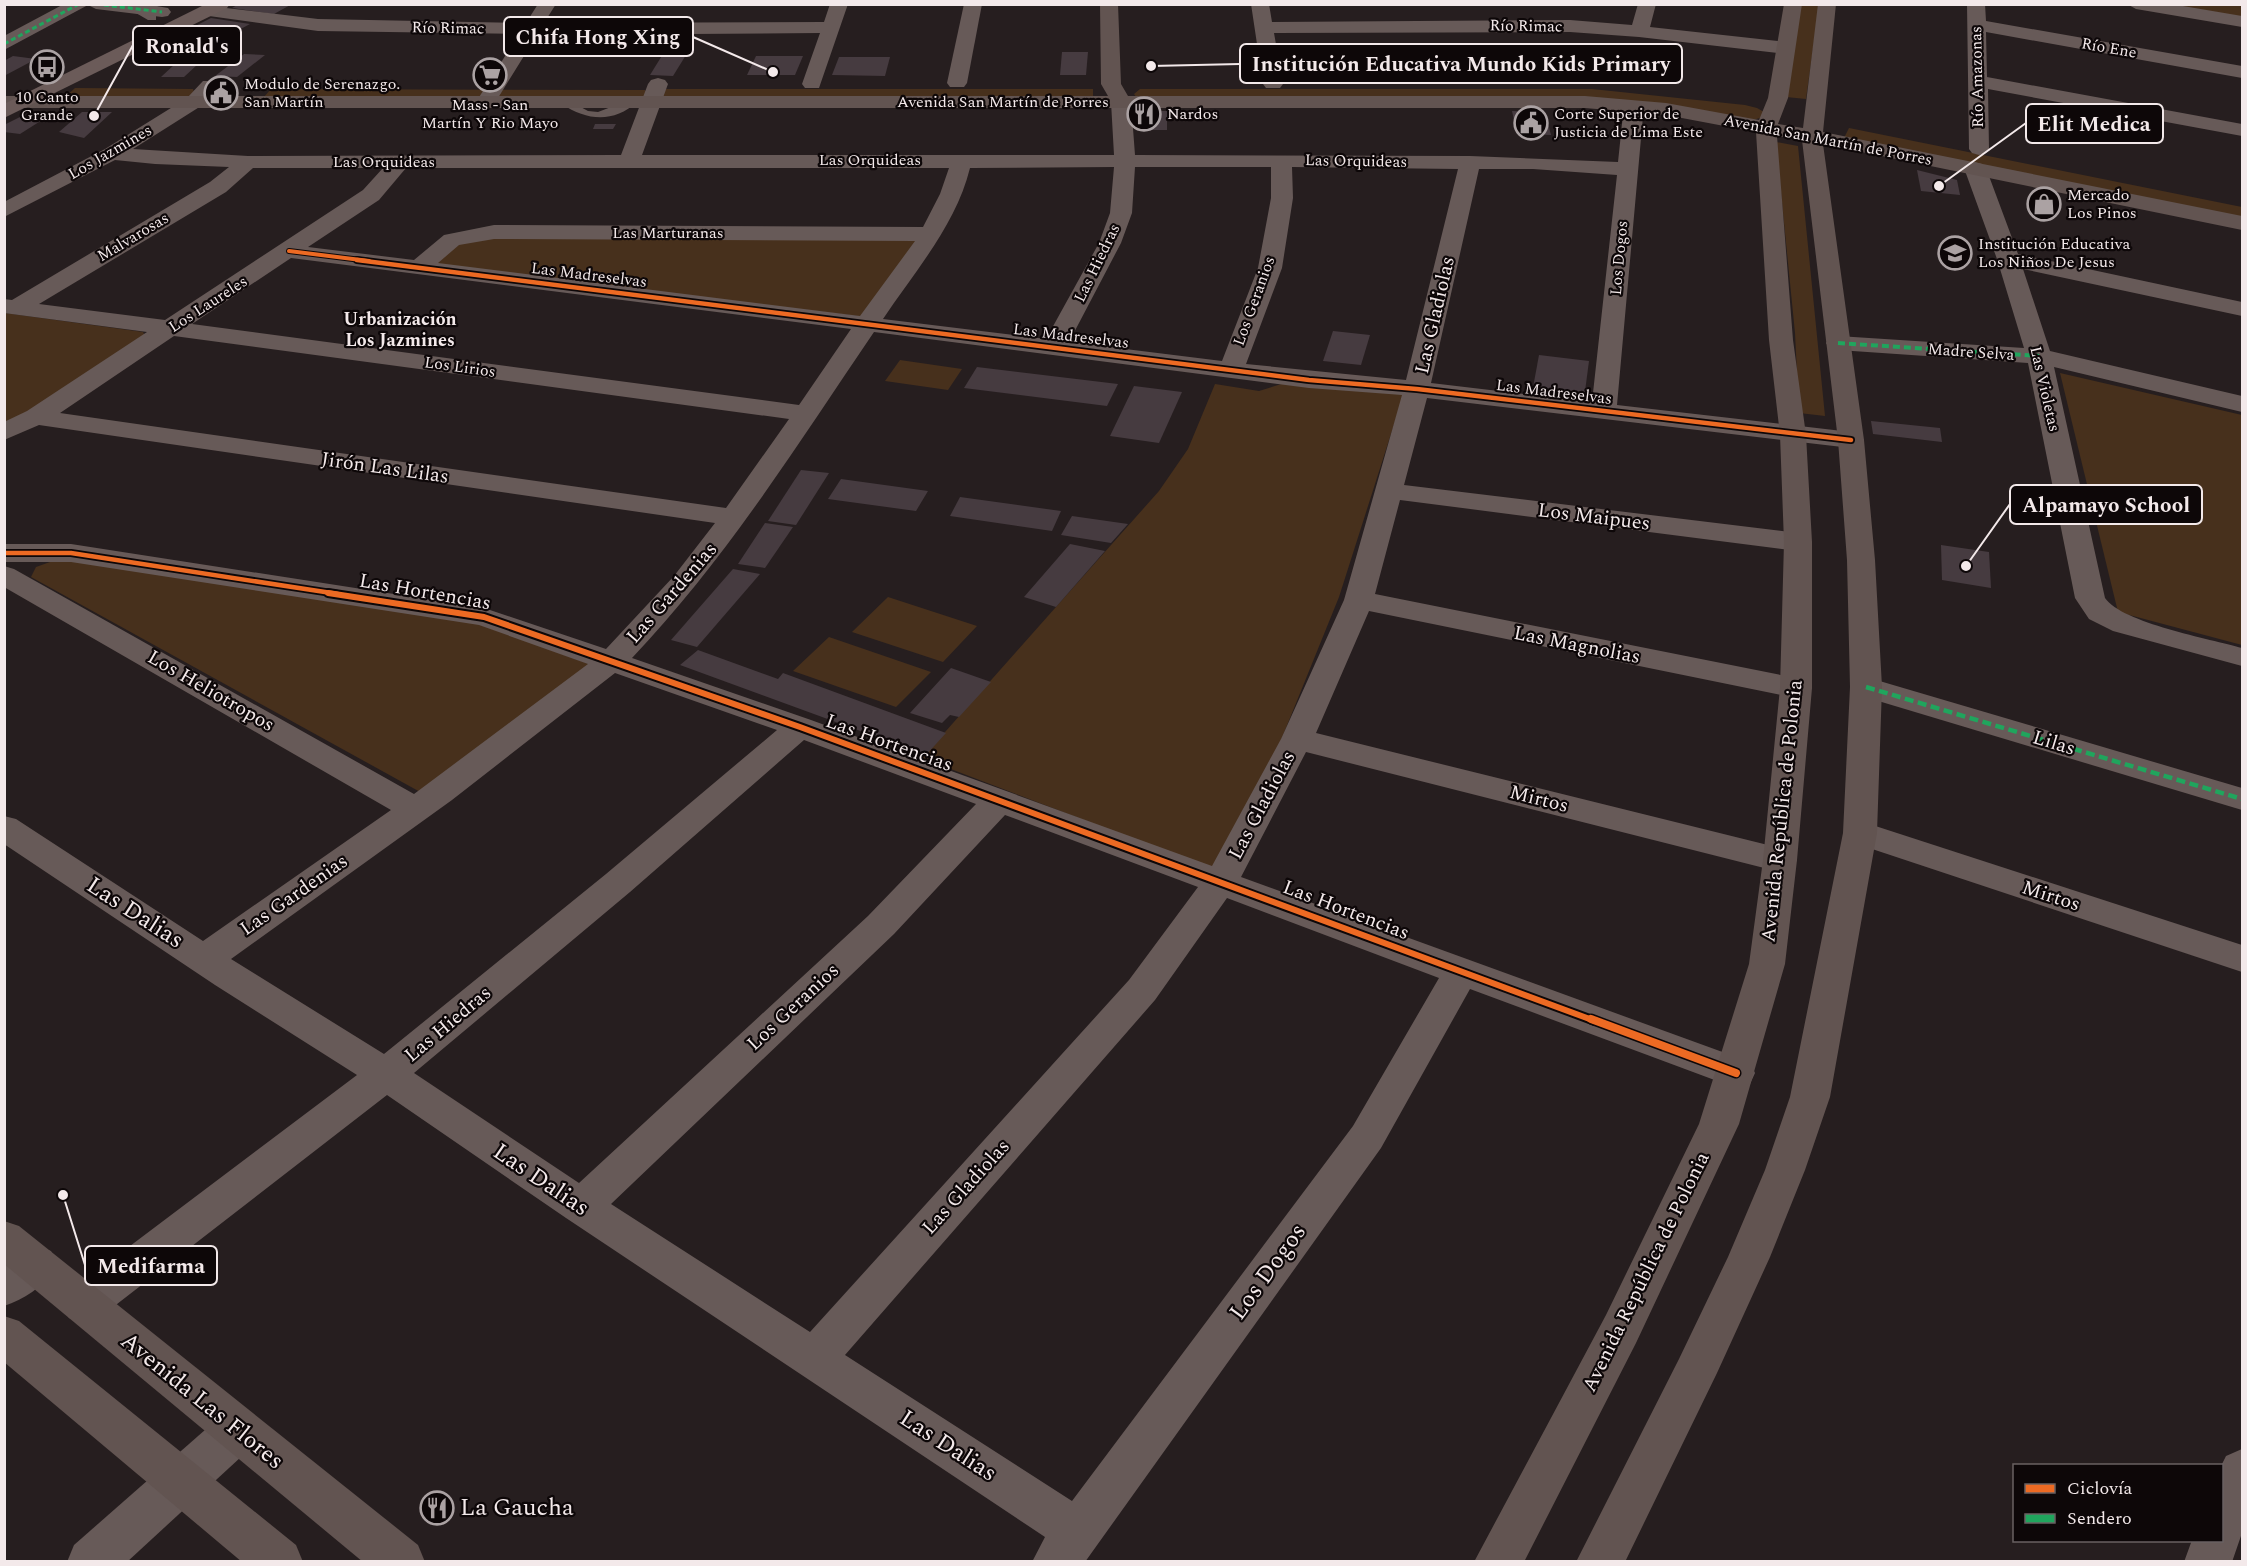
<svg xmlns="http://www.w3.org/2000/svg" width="2247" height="1566" viewBox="0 0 2247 1566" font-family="Spectral,serif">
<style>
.green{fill:#47301c}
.building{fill:#463b40}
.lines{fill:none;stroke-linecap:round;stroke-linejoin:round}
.lane{fill:#675a58;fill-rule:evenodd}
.street{fill:#675a58;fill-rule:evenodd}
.secondary{fill:#625451;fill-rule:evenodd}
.primary{fill:#6b5b59;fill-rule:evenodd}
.quiet-far2{stroke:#20a55d;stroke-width:3;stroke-dasharray:5 3;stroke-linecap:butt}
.quiet-far1{stroke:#20a55d;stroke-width:4;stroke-dasharray:7 4;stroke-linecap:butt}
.quiet{stroke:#20a55d;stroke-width:4.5;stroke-dasharray:9 4.5;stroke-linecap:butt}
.cycleway-far3-casing{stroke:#0d0708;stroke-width:6}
.cycleway-far2-casing{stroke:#0d0708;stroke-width:8}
.cycleway-far1-casing{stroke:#0d0708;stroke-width:10}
.cycleway-casing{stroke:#0d0708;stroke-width:11}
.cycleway-far3{stroke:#ed6a23;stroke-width:4}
.cycleway-far2{stroke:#ed6a23;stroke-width:4.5}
.cycleway-far1{stroke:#ed6a23;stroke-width:6}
.cycleway{stroke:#ed6a23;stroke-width:8}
.labels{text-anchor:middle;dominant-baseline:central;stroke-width:4.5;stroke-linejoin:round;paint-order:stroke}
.far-street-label{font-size:16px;fill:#f3e9ea;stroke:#0d0708}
.far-poi-label{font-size:16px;fill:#f3e9ea;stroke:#0d0708;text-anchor:start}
.far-neighbourhood-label{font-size:18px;font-weight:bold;fill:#f3e9ea;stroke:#0d0708}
.street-label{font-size:20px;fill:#f3e9ea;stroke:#0d0708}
.near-street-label{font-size:24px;fill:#f3e9ea;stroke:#0d0708}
.near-poi-label{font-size:24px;fill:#f3e9ea;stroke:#0d0708;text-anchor:start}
.leader{fill:none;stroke:#f3e9ea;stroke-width:2}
.callout-dot{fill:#f3e9ea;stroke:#0d0708;stroke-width:2}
.callout{fill:#0d0708;stroke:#f3e9ea;stroke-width:2}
.callout-label{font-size:21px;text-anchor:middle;font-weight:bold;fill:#f3e9ea}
</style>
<rect width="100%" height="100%" fill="#261e1f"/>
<g class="green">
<path d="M1801,5H1819L1806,99L1786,97Z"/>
<path d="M2155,5H2242V19Z"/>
<path d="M75,88L193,89L194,92L188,97L64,98Z"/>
<path d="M271,89L645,90L647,93L644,97L263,98Z"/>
<path d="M665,89H1093V98L664,99L659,95Z"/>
<path d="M1140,89H1592L1745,105L1757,108L1764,112L1760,118L1753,120L1682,109L1137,98L1134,94Z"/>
<path d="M1849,128L2242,207V219L1844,138Z"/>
<path d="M1776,142L1798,146L1825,416L1799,413L1795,333Z"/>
<path d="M482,236L918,239L866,317L432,266L443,248Z"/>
<path d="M5,313L143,332L146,338L28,412L5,424Z"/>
<path d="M900,360L962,369L948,390L885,381Z"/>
<path d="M2060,373L2242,415V645L2118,612Z"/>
<path d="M1291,381L1404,393L1339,597L1277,750L1212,869L922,758L1159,491L1188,449L1215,384L1259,391Z"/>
<path d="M67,556L479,624L592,665L422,793L31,577L36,567Z"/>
<path d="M888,597L977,626L943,662L852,632Z"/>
<path d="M829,637L931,672L896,707L793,671Z"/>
</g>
<g class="building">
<path d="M239,4H292L274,14L232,8Z"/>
<path d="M211,18L250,24L186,58L146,51Z"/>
<path d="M1062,52H1088L1086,75H1060Z"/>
<path d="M244,54L265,55L237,77L215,76Z"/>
<path d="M663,54L686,55L673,76L650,75Z"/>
<path d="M13,56L36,59L4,76V61Z"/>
<path d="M756,56H803L795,75H747Z"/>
<path d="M839,57H890L885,76L832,75Z"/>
<path d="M175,64H198L184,77H161Z"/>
<path d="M1140,111H1167V130H1139Z"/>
<path d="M1512,111L1545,112L1551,135L1517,134Z"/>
<path d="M82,112H112L84,138L59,132Z"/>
<path d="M26,114L50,115L20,134L4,132V125Z"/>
<path d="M595,124H616L613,129H593Z"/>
<path d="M1917,170L1957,180L1960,195L1921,191Z"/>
<path d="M1333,331L1370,335L1361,365L1323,361Z"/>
<path d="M1539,355L1589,361L1584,399L1532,393Z"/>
<path d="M977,367L1118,384L1107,406L964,388Z"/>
<path d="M1134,386L1182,392L1159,443L1110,436Z"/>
<path d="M1871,421L1940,428L1942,442L1873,434Z"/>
<path d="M801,470L829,473L796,525L768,521Z"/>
<path d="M841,479L928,491L916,511L828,499Z"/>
<path d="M960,497L1061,511L1052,531L950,516Z"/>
<path d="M1072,516L1128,524L1111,543L1061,535Z"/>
<path d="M765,523L793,527L765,568L738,564Z"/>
<path d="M1070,544L1105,551L1056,607L1024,597Z"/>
<path d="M1941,545L1989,552L1991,588L1942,580Z"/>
<path d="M733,569L760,574L697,647L671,640Z"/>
<path d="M698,650L778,679L783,673L946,733L926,755L680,665Z"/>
<path d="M951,668L991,682L959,717L950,715L942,723L910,713Z"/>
</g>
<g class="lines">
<g class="lane">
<path d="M148,4H161L148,13L156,16V20H148L136,13Z"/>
<path d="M566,99L588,111L598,112L632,99L637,102C614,123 587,121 562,104V100Z"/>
</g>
<g class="street">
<path d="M64,4H145L168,8L171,12L168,16L162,17L96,9L88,5L4,50V36Z"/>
<path d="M538,4H556L544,23L824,22L830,4H848L819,88H805L802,84L820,33L537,35L493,106H479L476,102L519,34L318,31L209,16L203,15L200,11L203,7L209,6L318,19L526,23Z"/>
<path d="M964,4H982L967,83L964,87H950L947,83Z"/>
<path d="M1251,4H1269L1272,22L1570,20L1632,25L1638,4H1656L1650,27L1786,42L1793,44L1795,48L1793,52L1786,54L1639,37L1570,32L1274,33L1283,84L1280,88H1266L1263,84Z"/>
<path d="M1967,4H1985L1986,21L2242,66V78L1986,32L1987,77L2242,124V136L1988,89L1989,149L1986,153L1979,155L1972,153L1969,149Z"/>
<path d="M2127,4H2171L2242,16V27L2136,9Z"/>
<path d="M658,78L665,80L668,84L642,155H1114L1111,102L1114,98H1128L1131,102L1135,155L1470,156L1618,162L1624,105L1627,101H1641L1644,105L1617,405L1851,432L1860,434L1864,440L1860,446L1851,448L1427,398L1404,485L1798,533L1808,536L1812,542L1808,548L1798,551L1400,500L1375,594L1796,678L1807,681L1812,688L1807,695L1796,698L1369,611L1316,733L1780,848L1792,851L1797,860L1792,869L1780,872L1306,752L1241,877L1750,1062L1755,1073L1750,1084L1736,1088L1470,989L1381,1148L1085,1562H1032L1045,1537L566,1218L387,1095L99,1318L84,1324L69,1318L62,1305L69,1292L357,1075L215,985L4,844V816L16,819L203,941L391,810L4,587V566L14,569L414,794L588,664L479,625L71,562H4V544H71L484,608L606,649L674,576L715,523L39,425L4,440V422L27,411L147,332L4,313V299L12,300L210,182L229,167L155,164L115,160L4,217V202L105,149L187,98L203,81H217L220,85L201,106L133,149L248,156L621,155L648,84L651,80ZM1114,167L1110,213L1099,243L1046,339L883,319C915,271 956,225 970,168ZM1135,167H1271V198L1258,268L1222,361L1069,342L1121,243L1132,213ZM1292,167L1458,169L1406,380L1246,364L1282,268L1293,198ZM253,168H383L363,190L165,320L39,304L226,192ZM406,168H949L940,194L923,227L494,225L444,235L414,260L308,247L379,200ZM1479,169H1533L1617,175L1592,402L1431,383ZM494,239L915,241L860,316L438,263L459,245ZM291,258L851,329L799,405L192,324ZM874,332L1309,388L1402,395L1344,600L1281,739L1212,866L811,720L632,658C727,558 797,445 874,332ZM174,336L789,419L726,508L60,413ZM615,673L777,730L606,874L384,1054L231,959L452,800ZM804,740L976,804L868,916L579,1183L414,1073L630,892ZM1005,815L1198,887L1129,980L810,1332L611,1204L894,934ZM1227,898L1439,978L1353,1126L1072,1501L845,1355L1155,1000Z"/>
<path d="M1975,162L1982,164L1986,168L2018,254L2242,302V316L2023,269L2050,351L2242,396V412L2054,367L2105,598C2122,623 2211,639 2242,648V666L2113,631L2089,619L2075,598L2028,363L1838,350L1829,348L1826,343L1829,338L1838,336L2024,348L1997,259L1964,168L1968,164Z"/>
<path d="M1866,677L2242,788V810L1855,694L1850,687L1855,680Z"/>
<path d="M1860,821L2242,945V972L1848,841L1843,833L1848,825Z"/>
<path d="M36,1246L51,1251L57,1264C47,1284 26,1299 4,1306V1263L21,1251Z"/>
<path d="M238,1409L254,1415L261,1430L254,1445L127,1562H67L74,1545L222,1415Z"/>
<path d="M2242,1449V1533L2232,1562H2184L2192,1540H2222L2221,1466L2226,1456Z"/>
</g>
<g class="secondary">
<path d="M1100,4H1118L1121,84L1128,96H1585L1666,103L1759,120L1768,98L1784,4H1802L1788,98L1778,124L1803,128L1818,4H1836L1823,132L2242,216V230L1823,144L1864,440L1875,560L1882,687L1877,833L1830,1097L1805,1170L1770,1257L1717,1373L1625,1562H1576L1679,1359L1728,1257L1765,1170L1790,1097L1843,833L1850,687L1847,560L1838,440L1802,140L1777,136L1793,340L1806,435L1812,542V688L1797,860L1785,964L1739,1124L1636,1343L1524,1562H1474L1606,1315L1699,1124L1749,964L1763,860L1780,688L1784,542L1780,435L1769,340L1756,132L1666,115L1585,108H4V96H1108L1101,84Z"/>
<path d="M4,1221L19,1226L418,1545L425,1562H363L4,1264Z"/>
<path d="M4,1316L19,1321L296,1545L303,1562H242L4,1362Z"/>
</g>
<path class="primary" d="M206,4H230L227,8L4,118V104Z"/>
<g class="quiet-far2">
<path d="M96,4L162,12"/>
<path d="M4,44L79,4"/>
</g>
<path class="quiet-far1" d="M1838,343L2039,356"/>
<path class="quiet" d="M1866,687L2242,799"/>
<defs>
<path id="cycleway-far3" d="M289,251L369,261"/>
<g id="cycleway-far2">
<path d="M357,260L1309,380L1417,389L1851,440"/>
<path d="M4,553H71L338,594"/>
</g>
<path id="cycleway-far1" d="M328,593L484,617L800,727L1595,1021"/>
<path id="cycleway" d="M1591,1019L1736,1073"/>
</defs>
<use href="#cycleway-far3" class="cycleway-far3-casing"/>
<use href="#cycleway-far2" class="cycleway-far2-casing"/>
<use href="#cycleway-far1" class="cycleway-far1-casing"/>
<use href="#cycleway" class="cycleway-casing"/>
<use href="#cycleway-far3" class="cycleway-far3"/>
<use href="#cycleway-far2" class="cycleway-far2"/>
<use href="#cycleway-far1" class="cycleway-far1"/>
<use href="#cycleway" class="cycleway"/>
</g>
<defs>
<symbol id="bus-ring" viewBox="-11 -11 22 22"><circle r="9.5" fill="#0d0708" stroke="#aba2a3" stroke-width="1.5"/><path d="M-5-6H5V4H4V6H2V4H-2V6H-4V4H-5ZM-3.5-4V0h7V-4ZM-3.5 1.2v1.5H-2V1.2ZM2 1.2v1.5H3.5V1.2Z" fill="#aba2a3"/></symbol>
<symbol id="supermarket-ring" viewBox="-11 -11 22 22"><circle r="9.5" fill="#0d0708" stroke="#aba2a3" stroke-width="1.5"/><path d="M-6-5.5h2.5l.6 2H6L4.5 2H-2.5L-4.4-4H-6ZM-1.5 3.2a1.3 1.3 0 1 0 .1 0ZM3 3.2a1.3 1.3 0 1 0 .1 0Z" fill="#aba2a3"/></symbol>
<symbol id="civic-ring" viewBox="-11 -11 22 22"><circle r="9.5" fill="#0d0708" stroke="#aba2a3" stroke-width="1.5"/><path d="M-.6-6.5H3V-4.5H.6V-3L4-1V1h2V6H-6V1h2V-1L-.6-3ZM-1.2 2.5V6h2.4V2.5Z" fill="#aba2a3"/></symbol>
<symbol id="restaurant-ring" viewBox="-11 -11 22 22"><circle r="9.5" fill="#0d0708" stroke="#aba2a3" stroke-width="1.5"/><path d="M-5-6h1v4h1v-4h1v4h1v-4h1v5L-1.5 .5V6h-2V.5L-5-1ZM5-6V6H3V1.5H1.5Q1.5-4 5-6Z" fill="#aba2a3"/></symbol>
<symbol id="shop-ring" viewBox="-11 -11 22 22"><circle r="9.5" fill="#0d0708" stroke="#aba2a3" stroke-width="1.5"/><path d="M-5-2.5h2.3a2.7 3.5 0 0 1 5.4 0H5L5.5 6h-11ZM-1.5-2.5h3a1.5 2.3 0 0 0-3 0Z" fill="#aba2a3"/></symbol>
<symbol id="school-ring" viewBox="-11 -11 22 22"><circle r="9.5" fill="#0d0708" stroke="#aba2a3" stroke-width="1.5"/><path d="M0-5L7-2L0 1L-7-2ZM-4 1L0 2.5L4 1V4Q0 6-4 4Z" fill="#aba2a3"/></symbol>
</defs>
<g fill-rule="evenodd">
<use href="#bus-ring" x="28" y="48" width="38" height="38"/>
<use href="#supermarket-ring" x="471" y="56" width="38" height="38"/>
<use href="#civic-ring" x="202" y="74" width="38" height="38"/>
<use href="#restaurant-ring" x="1125" y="95" width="38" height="38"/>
<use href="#civic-ring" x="1512" y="104" width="38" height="38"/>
<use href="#shop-ring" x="2025" y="185" width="38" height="38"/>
<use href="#school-ring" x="1936" y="234" width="38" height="38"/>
<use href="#restaurant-ring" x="418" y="1489" width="38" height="38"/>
</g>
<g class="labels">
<g class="far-street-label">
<text transform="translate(1526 26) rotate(1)">Río Rimac</text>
<text transform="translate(448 28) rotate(1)">Río Rimac</text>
<text transform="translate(2109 48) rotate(10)">Río Ene</text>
<text transform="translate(1977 77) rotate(-91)">Río Amazonas</text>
<text x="1003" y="102">Avenida San Martín de Porres</text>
<text transform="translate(1828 140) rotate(11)">Avenida San Martín de Porres</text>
<text transform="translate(110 152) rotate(-30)">Los Jazmines</text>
<text x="870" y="160">Las Orquideas</text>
<text transform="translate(1356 161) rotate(1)">Las Orquideas</text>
<text x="384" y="162">Las Orquideas</text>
<text x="668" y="233">Las Marturanas</text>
<text transform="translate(133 237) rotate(-31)">Malvarosas</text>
<text transform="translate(1619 258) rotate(-85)">Los Dogos</text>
<text transform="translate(1097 263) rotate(-64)">Las Hiedras</text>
<text transform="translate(589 275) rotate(7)">Las Madreselvas</text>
<text transform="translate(1254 301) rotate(-70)">Los Geranios</text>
<text transform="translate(208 304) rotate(-33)">Los Laureles</text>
<text transform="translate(1071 336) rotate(7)">Las Madreselvas</text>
<text transform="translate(1971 352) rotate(4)">Madre Selva</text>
<text transform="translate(460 367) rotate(8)">Los Lirios</text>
<text transform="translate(2045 389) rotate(77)">Las Violetas</text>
<text transform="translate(1554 392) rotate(7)">Las Madreselvas</text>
</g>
<g class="far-poi-label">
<text x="244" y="84">Modulo de Serenazgo.<tspan x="244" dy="18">San Martín</tspan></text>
<text x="47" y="97" text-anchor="middle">10 Canto<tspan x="47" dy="18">Grande</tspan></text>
<text x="490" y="105" text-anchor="middle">Mass - San<tspan x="490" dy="18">Martín Y Rio Mayo</tspan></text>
<text x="1167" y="114">Nardos</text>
<text x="1554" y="114">Corte Superior de<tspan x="1554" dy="18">Justicia de Lima Este</tspan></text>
<text x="2067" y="195">Mercado<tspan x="2067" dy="18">Los Pinos</tspan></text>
<text x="1978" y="244">Institución Educativa<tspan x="1978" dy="18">Los Niños De Jesus</tspan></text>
</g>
<g class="far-neighbourhood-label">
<text x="400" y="319">Urbanización<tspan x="400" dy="21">Los Jazmines</tspan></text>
</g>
<g class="street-label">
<text transform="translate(1435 315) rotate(-77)">Las Gladiolas</text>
<text transform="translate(385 468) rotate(8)">Jirón Las Lilas</text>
<text transform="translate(1594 517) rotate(7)">Los Maipues</text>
<text transform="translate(425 592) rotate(10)">Las Hortencias</text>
<text transform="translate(672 593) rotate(-49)">Las Gardenias</text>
<text transform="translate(1577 645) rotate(11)">Las Magnolias</text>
<text transform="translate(211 691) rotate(30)">Los Heliotropos</text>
<text transform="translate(889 743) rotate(20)">Las Hortencias</text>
<text transform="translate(2054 743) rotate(17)">Lilas</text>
<text transform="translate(1539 799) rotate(14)">Mirtos</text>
<text transform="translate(1262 805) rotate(-62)">Las Gladiolas</text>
<text transform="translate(1782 811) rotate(-84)">Avenida República de Polonia</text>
<text transform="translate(294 895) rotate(-35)">Las Gardenias</text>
<text transform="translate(2051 896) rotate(18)">Mirtos</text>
<text transform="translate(1346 910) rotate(21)">Las Hortencias</text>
<text transform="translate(793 1007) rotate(-43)">Los Geranios</text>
<text transform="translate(448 1024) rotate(-40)">Las Hiedras</text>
<text transform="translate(966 1187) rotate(-48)">Las Gladiolas</text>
<text transform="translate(1646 1272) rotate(-64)">Avenida República de Polonia</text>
</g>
<g class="near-street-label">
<text transform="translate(135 913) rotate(33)">Las Dalias</text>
<text transform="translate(541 1180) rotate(34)">Las Dalias</text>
<text transform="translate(1268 1272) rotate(-54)">Los Dogos</text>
<text transform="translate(202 1401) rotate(39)">Avenida Las Flores</text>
<text transform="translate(948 1446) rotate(33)">Las Dalias</text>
</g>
<g class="near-poi-label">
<text x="460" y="1508">La Gaucha</text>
</g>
</g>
<path class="leader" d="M773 72L693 37M94 116L133 45M1151 66L1240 64M1939 186L2026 123M1966 566L2010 504M63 1195L85 1265"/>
<g class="callout-dot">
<circle cx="773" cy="72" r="6"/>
<circle cx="94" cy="116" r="6"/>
<circle cx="1151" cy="66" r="6"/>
<circle cx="1939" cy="186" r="6"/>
<circle cx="1966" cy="566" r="6"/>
<circle cx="63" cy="1195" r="6"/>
</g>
<g class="callout">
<rect x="504" y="17" width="189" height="39" rx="6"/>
<rect x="133" y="26" width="108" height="39" rx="6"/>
<rect x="1240" y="44" width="442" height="39" rx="6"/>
<rect x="2026" y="104" width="137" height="39" rx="6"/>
<rect x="2010" y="485" width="192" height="39" rx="6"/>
<rect x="85" y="1246" width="132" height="39" rx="6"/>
</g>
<g class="callout-label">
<text x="598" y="44">Chifa Hong Xing</text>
<text x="187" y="53">Ronald's</text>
<text x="1461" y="71">Institución Educativa Mundo Kids Primary</text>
<text x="2094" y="131">Elit Medica</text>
<text x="2106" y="512">Alpamayo School</text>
<text x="151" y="1273">Medifarma</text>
</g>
<rect width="2247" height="1566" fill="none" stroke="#f3e9ea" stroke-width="12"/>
<rect x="2013" y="1464" width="210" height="78" fill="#0d0708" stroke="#696162" stroke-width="1.5"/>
<rect x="2025" y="1484" width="30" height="9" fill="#ed6a23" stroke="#696162" stroke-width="1.5"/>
<text x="2067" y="1494" font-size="18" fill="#f3e9ea">Ciclovía</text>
<rect x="2025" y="1514" width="30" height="9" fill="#20a55d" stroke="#696162" stroke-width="1.5"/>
<text x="2067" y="1524" font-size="18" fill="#f3e9ea">Sendero</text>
</svg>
